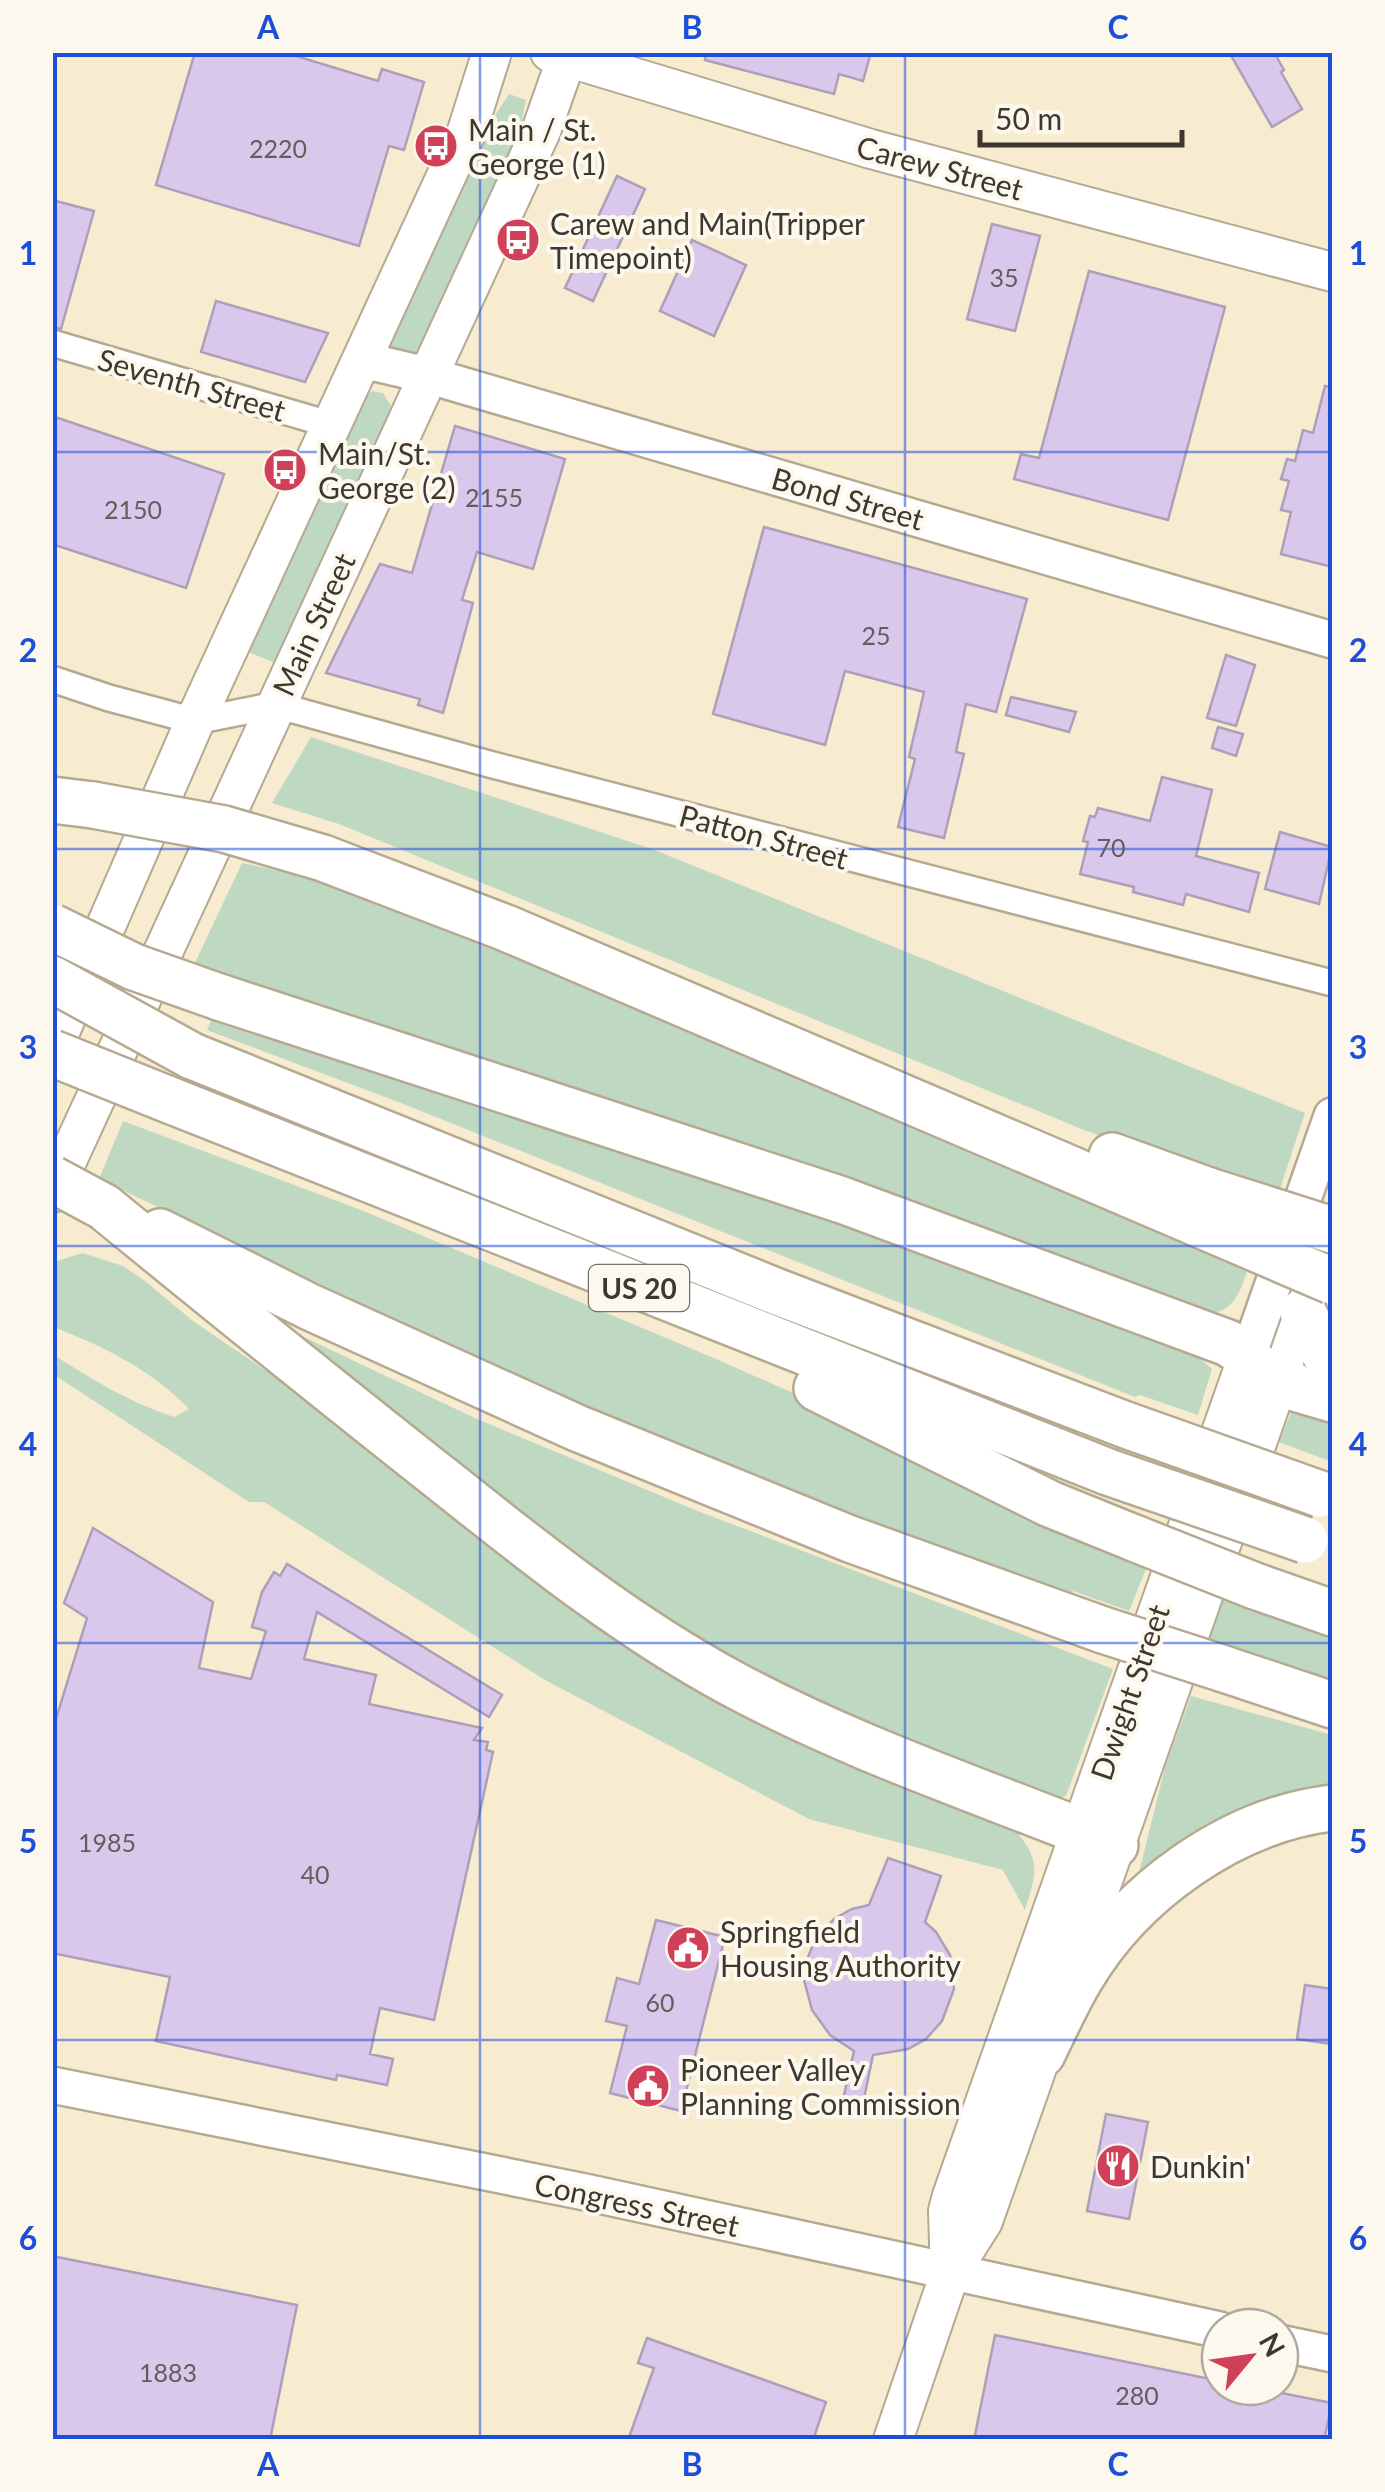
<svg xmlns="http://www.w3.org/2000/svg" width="1385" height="2492" viewBox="0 0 1385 2492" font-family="Lato,sans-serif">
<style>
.green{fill:#bfd8c2}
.building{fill:#d9c8eb;stroke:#aca0b9;stroke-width:2.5}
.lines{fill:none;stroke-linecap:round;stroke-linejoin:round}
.street-casing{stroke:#b5a990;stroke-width:30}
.secondary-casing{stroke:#b5a990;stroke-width:40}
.primary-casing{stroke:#b5a990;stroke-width:42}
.highway-casing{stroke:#b5a990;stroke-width:50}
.street{stroke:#fff;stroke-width:25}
.secondary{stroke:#fff;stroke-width:35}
.primary{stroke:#fff;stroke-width:38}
.highway{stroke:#fff;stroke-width:45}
.highway-bridge-casing{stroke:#b5a990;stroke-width:50;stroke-linecap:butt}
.highway-bridge{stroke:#fff;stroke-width:45}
.grid{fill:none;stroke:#1d4ed8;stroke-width:2.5;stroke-opacity:0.55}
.labels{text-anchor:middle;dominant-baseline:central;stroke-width:8;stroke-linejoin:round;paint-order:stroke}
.number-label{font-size:25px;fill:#645c5d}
.shield{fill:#fdf8ee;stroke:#777268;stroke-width:2.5}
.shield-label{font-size:28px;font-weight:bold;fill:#3d382e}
.poi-label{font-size:30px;fill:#3d382e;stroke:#fdf8ee;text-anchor:start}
.street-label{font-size:30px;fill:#3d382e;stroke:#fdf8ee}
.neatline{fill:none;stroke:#1d4ed8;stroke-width:4}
.grid-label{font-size:32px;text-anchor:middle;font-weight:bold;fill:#1d4ed8}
</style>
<rect width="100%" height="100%" fill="#f7ebd0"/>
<g class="green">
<path d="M509,94L526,100L518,139L422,352L412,356L390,349V331L494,117Z"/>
<path d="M372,391L383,393L391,406L389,416L275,663L246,651L360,402Z"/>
<path d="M311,737L652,849L1305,1113L1279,1192L1203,1171L1084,1130L339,824L272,803Z"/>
<path d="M242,863L321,879L592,990L1247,1272C1238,1297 1234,1309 1206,1316L194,965Z"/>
<path d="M215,1012L836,1221L1195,1354L1212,1369L1198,1415L1140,1395L1135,1397L401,1103L207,1030Z"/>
<path d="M123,1121L361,1210L709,1356L809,1400L1083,1539L1086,1545L1146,1569L1129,1611L1073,1591L1070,1595L789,1490L575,1405L99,1179Z"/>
<path d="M83,1253L123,1266L145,1281L193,1321L284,1383L540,1573L1021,1830L1019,1835C1042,1863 1035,1877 1025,1910L1003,1870L809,1819L545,1680L264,1502H249L53,1374L52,1354C92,1379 130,1403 174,1417L189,1409C152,1370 103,1346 53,1327V1273L57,1261Z"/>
<path d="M276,1324L477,1419L695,1510L1113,1669L1066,1796L1051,1801L790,1693L647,1610L550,1541Z"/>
<path d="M1292,1410L1332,1412V1462L1279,1442Z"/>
<path d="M1221,1598L1332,1630V1683L1210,1640Z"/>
<path d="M1191,1696L1332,1735V1793L1138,1877L1165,1767Z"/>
</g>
<g class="building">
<path d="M195,52H283L378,81L382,69L424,82L404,150L389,146L359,246L156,185Z"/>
<path d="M706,52H871L863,81L839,74L834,94L705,60Z"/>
<path d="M1229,52H1274L1284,70L1281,72L1302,109L1272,127Z"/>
<path d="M617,176L645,189L593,301L565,288Z"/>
<path d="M52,200L94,211L61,329L52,327Z"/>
<path d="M992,224L1040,236L1015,331L967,319Z"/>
<path d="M692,240L746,265L714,336L660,311Z"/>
<path d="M1089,271L1225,307L1168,520L1014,479L1021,454L1039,458Z"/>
<path d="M216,301L328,333L305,382L201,352Z"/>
<path d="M1325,386L1332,387V567L1281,554L1291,512L1281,510L1289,481L1281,479L1287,459L1295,461L1303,430L1313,433Z"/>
<path d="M52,416L224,474L186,588L52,544Z"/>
<path d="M455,426L565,459L533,569L477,552L462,600L473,603L443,713L418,705L420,699L326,673L380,564L412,573Z"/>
<path d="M764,527L1027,599L996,712L966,704L956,752L964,754L944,838L898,827L915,759L909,757L924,692L845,671L825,745L713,714Z"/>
<path d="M1226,655L1255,665L1236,726L1207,718Z"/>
<path d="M1011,697L1076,712L1069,732L1006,715Z"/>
<path d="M1218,727L1243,734L1236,756L1212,748Z"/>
<path d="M1162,777L1212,790L1196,856L1259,873L1249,912L1186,894L1183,905L1133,892L1134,887L1080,874L1088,842L1083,841L1090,816L1095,817L1098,808L1150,821Z"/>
<path d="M1280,832L1332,847L1319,904L1265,889Z"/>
<path d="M93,1528L213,1602L199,1668L251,1679L266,1631L252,1627L262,1592L274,1572L280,1576L287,1564L502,1695L489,1717L317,1612L304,1659L376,1675L369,1704L482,1728L474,1740L488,1742L486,1750L493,1752L434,2020L380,2008L370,2054L393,2059L387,2085L337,2075L336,2080L156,2041L170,1977L52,1953V1732L87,1618L64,1603Z"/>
<path d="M888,1858L941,1876L925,1922L936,1932L950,1955L954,1989L942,2021L926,2039L908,2049L873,2055L862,2108L842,2104L854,2051L830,2035L812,2010L804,1980L806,1962L815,1940L834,1919L852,1909L869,1905Z"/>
<path d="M656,1920L725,1937L681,2111L610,2093L627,2026L606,2021L617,1978L639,1984Z"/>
<path d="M1305,1985L1332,1989V2044L1297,2039Z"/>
<path d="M1106,2114L1148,2122L1129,2219L1087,2211Z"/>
<path d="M52,2256L297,2305L270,2440H52Z"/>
<path d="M995,2335L1220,2381V2387H1251L1332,2403L1324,2440H974Z"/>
<path d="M647,2338L826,2402L813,2440H628L654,2368L638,2363Z"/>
</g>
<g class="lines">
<defs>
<g id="street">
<path d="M52,343L332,425"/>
<path d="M52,679L109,698L195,721L276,705L489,764L1332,983"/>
</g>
<g id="secondary">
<path d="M362,360L427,375L1332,640"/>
<path d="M1248,1356L1332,1116"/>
<path d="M1280,1377L1308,1297"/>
<path d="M52,2085L585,2192L1220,2330"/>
<path d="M1280,2343L1332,2354"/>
</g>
<g id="primary">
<path d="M550,52L871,149L1332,272"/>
<path d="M52,1050L195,721L467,131L492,52"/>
<path d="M52,1193L541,131L566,60"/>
<path d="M893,2440L950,2273L983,2221L1280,1377L1248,1356L952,2196L948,2211L950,2273"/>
</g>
<g id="highway">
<path d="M52,800L93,805"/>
<path d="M323,858L506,928L1199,1224"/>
<path d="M219,997L842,1200L1228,1343L1248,1356"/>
<path d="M192,1056L775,1291L1126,1425"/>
<path d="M172,1101L1108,1472"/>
<path d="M1112,1156L1209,1191"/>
<path d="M104,1207C219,1301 335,1395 452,1487C541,1558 631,1629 731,1683C853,1749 987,1793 1115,1845"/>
<path d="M160,1232L310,1307L577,1428L850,1539L1103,1630"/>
<path d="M1303,1312L1332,1368"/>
<path d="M1280,1377L1298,1389L1332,1399"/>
<path d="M817,1388L1050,1504L1134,1538"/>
<path d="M1255,1586L1332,1613"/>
<path d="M1224,1669L1332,1705"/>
<path d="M1042,2054C1054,2029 1066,2003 1080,1979C1131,1892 1231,1820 1332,1808"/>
</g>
</defs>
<use href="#street" class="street-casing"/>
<use href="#secondary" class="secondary-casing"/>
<use href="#primary" class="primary-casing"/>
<use href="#highway" class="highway-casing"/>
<use href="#street" class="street"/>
<use href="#secondary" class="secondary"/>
<use href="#primary" class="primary"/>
<use href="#highway" class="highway"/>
<defs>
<g id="highway-bridge">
<path d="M93,805L224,829L323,858"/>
<path d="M52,927L134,967L219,997"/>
<path d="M52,979L192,1056"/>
<path d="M52,1053L172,1101"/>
<path d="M52,1179L104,1207"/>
<path d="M1209,1191L1332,1230"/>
<path d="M1199,1224L1332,1281"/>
<path d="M1126,1425L1320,1494"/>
<path d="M1108,1472L1305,1540"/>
<path d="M1134,1538L1255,1586"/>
<path d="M1103,1630L1224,1669"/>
</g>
</defs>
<use href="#highway-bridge" class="highway-bridge-casing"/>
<use href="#highway-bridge" class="highway-bridge"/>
</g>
<path class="grid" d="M480,52V2440M905,52V2440M52,452H1332M52,849H1332M52,1246H1332M52,1643H1332M52,2040H1332"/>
<defs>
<symbol id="bus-disc" viewBox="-11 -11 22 22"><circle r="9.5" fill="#d04058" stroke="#fdf8ee"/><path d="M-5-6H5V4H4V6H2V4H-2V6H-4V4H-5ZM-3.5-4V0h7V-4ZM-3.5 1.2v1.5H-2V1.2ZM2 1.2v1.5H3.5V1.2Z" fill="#fff"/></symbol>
<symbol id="civic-disc" viewBox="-11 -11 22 22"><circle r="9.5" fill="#d04058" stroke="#fdf8ee"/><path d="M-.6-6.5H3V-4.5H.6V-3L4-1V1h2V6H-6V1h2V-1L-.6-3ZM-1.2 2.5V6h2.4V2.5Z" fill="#fff"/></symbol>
<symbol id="restaurant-disc" viewBox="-11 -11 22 22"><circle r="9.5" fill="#d04058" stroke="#fdf8ee"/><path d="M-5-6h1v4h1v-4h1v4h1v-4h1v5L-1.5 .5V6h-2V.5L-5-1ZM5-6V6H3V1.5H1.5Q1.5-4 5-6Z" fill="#fff"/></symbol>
</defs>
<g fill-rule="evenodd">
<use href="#bus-disc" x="411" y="121" width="50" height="50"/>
<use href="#bus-disc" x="493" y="215" width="50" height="50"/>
<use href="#bus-disc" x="260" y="445" width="50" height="50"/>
<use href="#civic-disc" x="663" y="1923" width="50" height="50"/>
<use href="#civic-disc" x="623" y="2061" width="50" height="50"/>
<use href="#restaurant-disc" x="1093" y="2141" width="50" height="50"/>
</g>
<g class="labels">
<g class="number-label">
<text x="278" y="148">2220</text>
<text x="1004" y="277">35</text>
<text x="494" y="497">2155</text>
<text x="133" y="509">2150</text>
<text x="876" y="635">25</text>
<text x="1111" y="847">70</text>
<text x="107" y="1842">1985</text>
<text x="315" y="1874">40</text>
<text x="660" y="2002">60</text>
<text x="168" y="2372">1883</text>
<text x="1137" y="2395">280</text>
</g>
<rect class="shield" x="589" y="1265" width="100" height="46" rx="8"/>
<g class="shield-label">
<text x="639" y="1288">US 20</text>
</g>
<g class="poi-label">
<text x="468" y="129">Main / St.<tspan x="468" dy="34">George (1)</tspan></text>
<text x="550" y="223">Carew and Main(Tripper<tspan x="550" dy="34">Timepoint)</tspan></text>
<text x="318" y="453">Main/St.<tspan x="318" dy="34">George (2)</tspan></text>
<text x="720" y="1931">Springfield<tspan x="720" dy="34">Housing Authority</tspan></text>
<text x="680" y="2069">Pioneer Valley<tspan x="680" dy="34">Planning Commission</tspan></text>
<text x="1150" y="2166">Dunkin'</text>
</g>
<g class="street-label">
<text transform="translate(940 167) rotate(15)">Carew Street</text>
<text transform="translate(192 384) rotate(16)">Seventh Street</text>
<text transform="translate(848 498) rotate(16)">Bond Street</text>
<text transform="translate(313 624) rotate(-65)">Main Street</text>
<text transform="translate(764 836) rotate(15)">Patton Street</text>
<text transform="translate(1129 1692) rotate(-71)">Dwight Street</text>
<text transform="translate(637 2204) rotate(12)">Congress Street</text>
</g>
</g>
<rect width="1385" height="2492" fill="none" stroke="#fdf8ee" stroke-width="110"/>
<g transform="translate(1250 2357) rotate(61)"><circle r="48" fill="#fdf8ee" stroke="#b0aba1" stroke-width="2.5"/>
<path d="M0-8L18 38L0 25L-18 38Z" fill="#d04058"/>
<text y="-15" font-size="28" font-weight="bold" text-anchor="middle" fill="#3d382e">N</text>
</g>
<path d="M980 130v15h202v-15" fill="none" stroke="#3d382e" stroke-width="5"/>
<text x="995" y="130" font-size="30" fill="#3d382e" stroke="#fdf8ee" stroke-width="8" paint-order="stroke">50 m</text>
<rect x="55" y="55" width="1275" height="2382" class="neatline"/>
<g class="grid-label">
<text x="268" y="39">A</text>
<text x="692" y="39">B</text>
<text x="1118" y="39">C</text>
<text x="28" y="265">1</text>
<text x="1358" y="265">1</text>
<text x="28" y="662">2</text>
<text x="1358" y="662">2</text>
<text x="28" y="1059">3</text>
<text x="1358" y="1059">3</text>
<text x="28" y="1456">4</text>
<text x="1358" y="1456">4</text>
<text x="28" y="1853">5</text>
<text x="1358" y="1853">5</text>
<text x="28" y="2250">6</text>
<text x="1358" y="2250">6</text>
<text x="268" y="2476">A</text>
<text x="692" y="2476">B</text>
<text x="1118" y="2476">C</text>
</g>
</svg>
